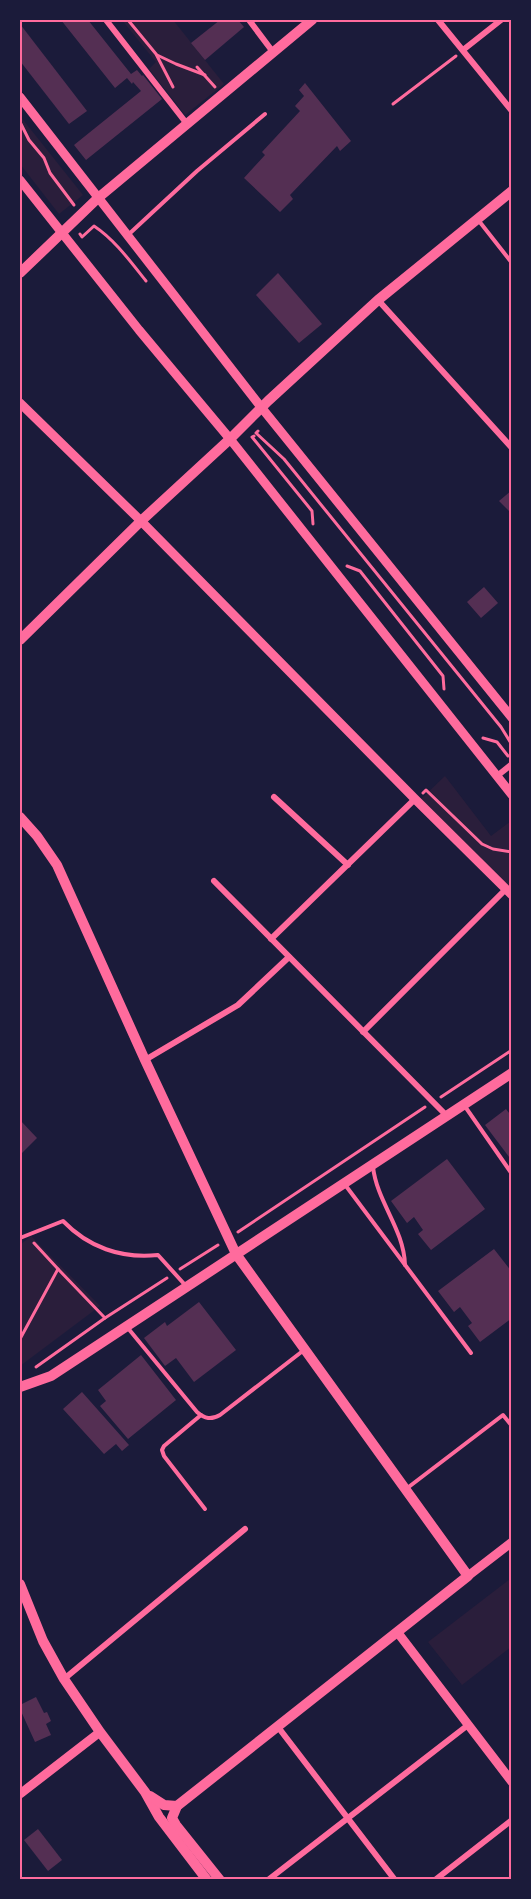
<svg xmlns="http://www.w3.org/2000/svg" width="531" height="1899" viewBox="0 0 531 1899" font-family="'IBM Plex Sans',sans-serif">
<style>
.green{fill:#2a1e3b}
.building{fill:#542f53}
.lines{fill:none;stroke-linecap:round;stroke-linejoin:round}
.path{stroke:#ff6b9d;stroke-width:3}
.service{stroke:#ff6b9d;stroke-width:4}
.minor{stroke:#ff6b9d;stroke-width:6}
.tertiary{stroke:#ff6b9d;stroke-width:9}
.secondary{stroke:#ff6b9d;stroke-width:10}
.neatline{fill:none;stroke:#ff6b9d;stroke-width:2}
</style>
<rect width="100%" height="100%" fill="#1b1b3a"/>
<g class="green">
<path d="M122,20H173L224,84L185,115L149,69L156,62Z"/>
<path d="M20,116L83,195L59,214L20,164Z"/>
<path d="M445,776L491,836L511,821V890L420,800Z"/>
<path d="M31,1236L100,1306L20,1366V1245Z"/>
<path d="M510,1579L512,1581L511,1647L462,1685L428,1642Z"/>
</g>
<g class="building">
<path d="M61,20H88L131,74L137,70L142,76L143,75L162,99L86,160L74,145L141,91L133,82L132,84L127,78L115,88Z"/>
<path d="M220,20H238L244,27L205,60L191,43Z"/>
<path d="M20,24L87,111L69,124L20,61Z"/>
<path d="M305,83L351,141L340,151L337,146L290,195L293,199L280,212L244,178L265,155L262,152L300,111L295,106L304,96L299,90Z"/>
<path d="M278,273L322,324L299,343L256,295Z"/>
<path d="M512,490V514L499,501Z"/>
<path d="M484,587L498,603L481,618L467,602Z"/>
<path d="M506,1109L512,1117V1161L485,1125Z"/>
<path d="M20,1120L37,1138L20,1155Z"/>
<path d="M447,1159L485,1209L431,1250L418,1234L423,1230L414,1217L407,1223L391,1201Z"/>
<path d="M494,1249L512,1272V1318L480,1342L468,1326L472,1323L460,1307L454,1312L438,1291Z"/>
<path d="M199,1302L236,1350L194,1382L176,1358L165,1366L144,1338L165,1322L167,1326Z"/>
<path d="M141,1355L176,1400L128,1439L100,1406L106,1401L98,1390Z"/>
<path d="M82,1392L129,1445L122,1451L116,1444L104,1454L63,1409Z"/>
<path d="M36,1697L44,1713L47,1712L51,1721L46,1724L51,1735L35,1742L20,1709V1705Z"/>
<path d="M38,1829L62,1860L48,1871L24,1840Z"/>
</g>
<g class="lines">
<g class="path">
<path d="M128,20L156,54L173,87"/>
<path d="M157,55L176,64L205,75"/>
<path d="M197,67L215,87"/>
<path d="M393,104L456,56"/>
<path d="M20,122L29,140L44,158L50,173L74,205"/>
<path d="M80,234L82,237L94,226C115,240 130,261 146,281"/>
<path d="M258,431L256,433L284,459L501,727L512,745"/>
<path d="M254,436L252,437L312,511L313,524"/>
<path d="M347,566L360,571L443,676L444,689"/>
<path d="M483,738L497,742L508,756"/>
<path d="M423,793L426,790L482,844L493,849L512,852"/>
<path d="M441,1097L512,1050"/>
<path d="M238,1232L425,1107"/>
<path d="M58,1269L105,1318"/>
<path d="M180,1269L218,1245"/>
<path d="M20,1339L58,1269L34,1243"/>
<path d="M36,1367L105,1318L167,1278"/>
</g>
<g class="service">
<path d="M479,221L512,263"/>
<path d="M128,235L197,171L265,114"/>
<path d="M464,1105L512,1174"/>
<path d="M373,1167C377,1202 404,1229 405,1265"/>
<path d="M346,1186L471,1353"/>
<path d="M20,1238L63,1221C88,1247 121,1259 158,1255L186,1286"/>
<path d="M127,1327L197,1412C205,1419 211,1420 220,1415L304,1350"/>
<path d="M201,1415L164,1446L162,1450L164,1456L205,1509"/>
<path d="M406,1489L503,1415L512,1426"/>
</g>
<g class="minor">
<path d="M106,20L187,124"/>
<path d="M249,20L273,52"/>
<path d="M438,20L512,111"/>
<path d="M463,50L501,20"/>
<path d="M378,300L512,448"/>
<path d="M497,776L512,764"/>
<path d="M274,797L348,865"/>
<path d="M214,881L446,1115"/>
<path d="M271,939L415,799"/>
<path d="M363,1032L506,889"/>
<path d="M145,1060L238,1005L289,957"/>
<path d="M64,1679L245,1529"/>
<path d="M278,1727L395,1880"/>
<path d="M268,1880L468,1725"/>
<path d="M435,1880L512,1820"/>
</g>
<g class="tertiary">
<path d="M20,97L261,407L512,718"/>
<path d="M20,180L139,330L230,439L512,795"/>
<path d="M20,403L141,521L415,799L512,895"/>
<path d="M468,1576L512,1542"/>
<path d="M398,1633L512,1782"/>
<path d="M20,1794L100,1732"/>
</g>
<g class="secondary">
<path d="M20,273L98,198L312,20"/>
<path d="M20,640L141,521L230,439L268,401L378,300L512,191"/>
<path d="M20,817L37,836L57,865L145,1060L236,1254L468,1576L177,1806L172,1818L176,1825L220,1880"/>
<path d="M20,1387L51,1376L512,1073"/>
<path d="M20,1584L43,1641L64,1679L100,1732L145,1792L159,1817L207,1880"/>
<path d="M150,1796L164,1805L177,1806"/>
</g>
</g>
<rect width="531" height="1899" fill="none" stroke="#1b1b3a" stroke-width="42"/>
<rect x="21" y="21" width="489" height="1857" class="neatline"/>
</svg>
